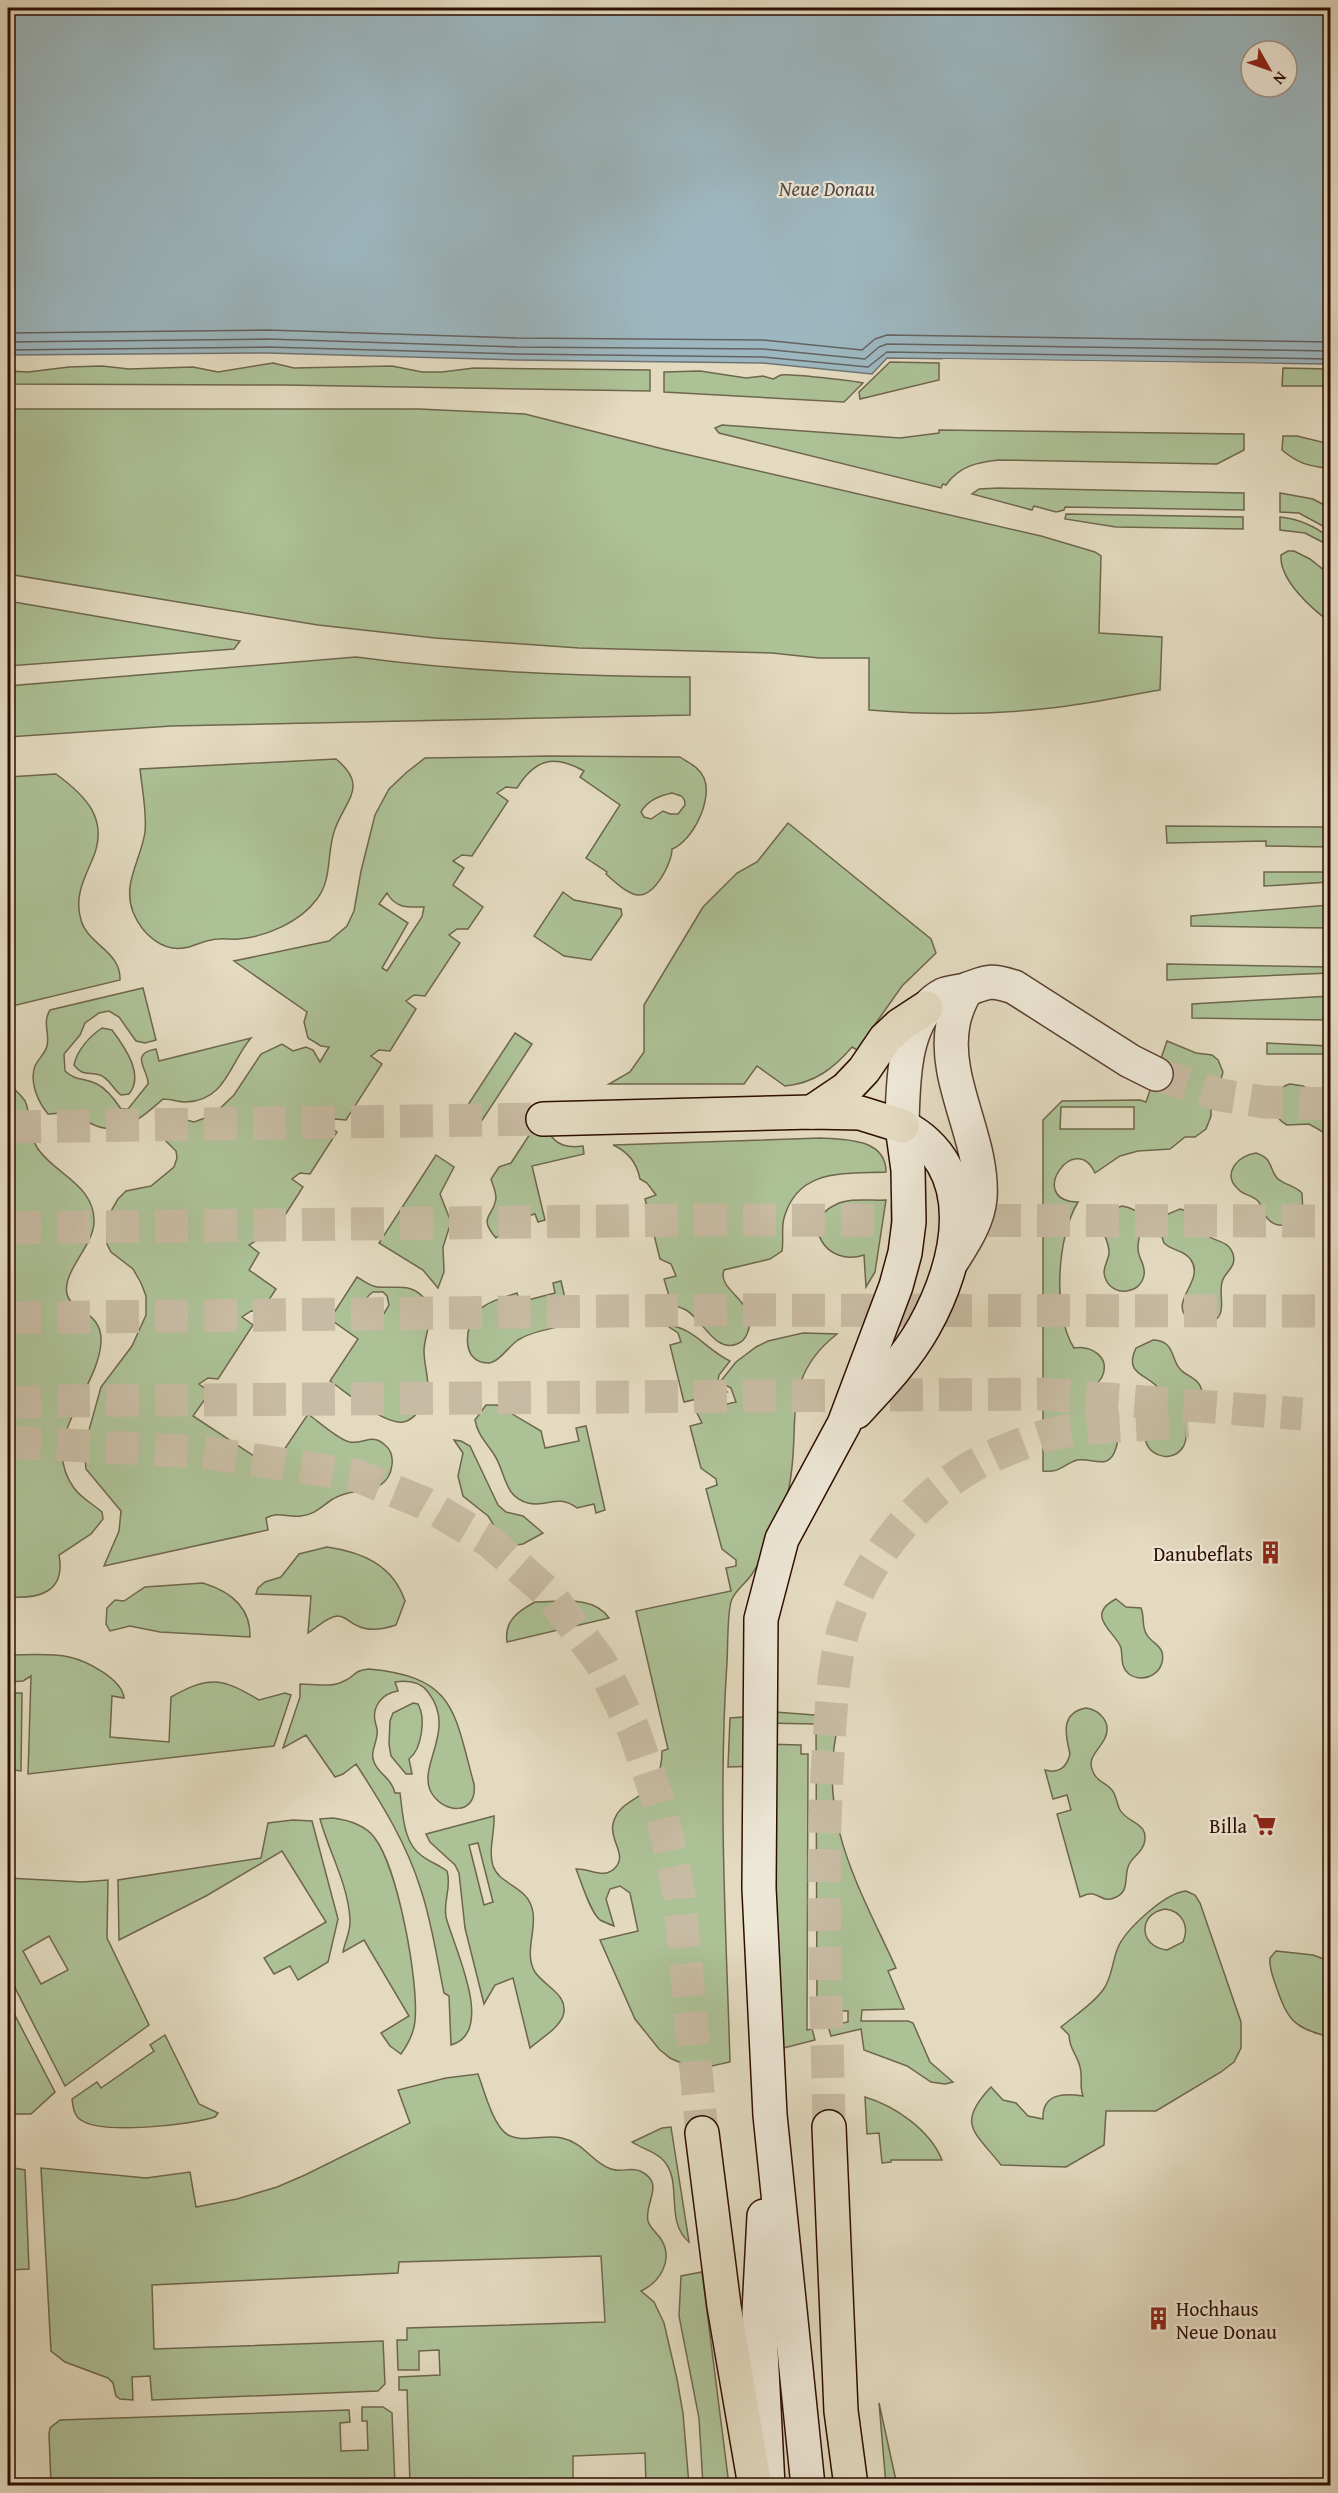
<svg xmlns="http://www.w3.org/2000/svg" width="1338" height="2493" viewBox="0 0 1338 2493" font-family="'Gentium Book Plus',serif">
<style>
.green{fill:#adc197;stroke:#6e674c;stroke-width:1.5;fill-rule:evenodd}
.water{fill:#9cb7bf;stroke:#707373;stroke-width:1.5;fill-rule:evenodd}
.pier{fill:#e3dac0}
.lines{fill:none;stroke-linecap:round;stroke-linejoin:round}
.shore{stroke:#656260;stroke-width:1.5}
.street-tunnel{stroke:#c8bba3;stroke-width:33;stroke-dasharray:33 16;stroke-linecap:butt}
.highway-tunnel{stroke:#c8bba3;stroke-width:33;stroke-dasharray:33 16;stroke-linecap:butt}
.street-casing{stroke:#5b4031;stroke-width:36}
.secondary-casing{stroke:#2e0d01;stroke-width:36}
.highway-casing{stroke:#2e0d01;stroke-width:36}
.street{stroke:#ede7d6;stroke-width:33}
.secondary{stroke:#ede7d6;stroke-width:33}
.highway{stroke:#e3dac0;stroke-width:33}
.labels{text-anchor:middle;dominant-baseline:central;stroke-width:4.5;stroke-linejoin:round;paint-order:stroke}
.poi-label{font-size:20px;fill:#2e0d01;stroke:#ede7d6;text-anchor:end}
.water-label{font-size:21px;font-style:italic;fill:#544844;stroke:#ede7d6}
</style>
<rect width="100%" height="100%" fill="#e3dac0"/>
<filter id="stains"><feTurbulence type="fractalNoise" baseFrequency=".00333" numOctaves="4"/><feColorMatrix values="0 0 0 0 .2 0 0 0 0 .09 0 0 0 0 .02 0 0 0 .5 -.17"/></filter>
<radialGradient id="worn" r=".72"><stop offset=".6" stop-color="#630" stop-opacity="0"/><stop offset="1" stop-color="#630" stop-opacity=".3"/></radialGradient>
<g class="green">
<path d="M890,362L939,363V380L860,399L859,392Z"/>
<path d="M273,363L294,368L392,366L422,372H442L474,368L650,370V391L284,385L8,384V371L28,372L69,367L102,366L129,369L193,367L218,372Z"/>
<path d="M1283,368L1330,369V386H1282Z"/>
<path d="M700,371L746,378L763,376L773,379C776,378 778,376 781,375C787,373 855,381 863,383L844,402L664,392V372Z"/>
<path d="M8,409H419L525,414L663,449L1041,536L1095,552L1101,556L1099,633L1162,637L1160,690C1124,696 1088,704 1051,708C991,715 929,715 869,710V658H819L772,653L579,648L435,638L318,625L8,574Z"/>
<path d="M722,425L900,438L939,433V430L1244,434V450L1217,464L999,460C978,462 959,466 946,485L943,484L941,488L719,433L715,428Z"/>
<path d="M1283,436H1297L1330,444V469C1308,465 1300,465 1282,450Z"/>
<path d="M998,488L1244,493V510L1065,507L1064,510L1056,512L1034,506L1032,510L972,494L979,489Z"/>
<path d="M1280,493L1313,499L1330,508V530L1299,513L1280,512Z"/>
<path d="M1066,514L1243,517V529L1116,527L1065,519Z"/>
<path d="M1280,517C1300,519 1315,526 1330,538V546L1305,533L1280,530Z"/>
<path d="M1294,551L1310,559L1330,575V622C1312,609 1279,580 1281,555L1288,551Z"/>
<path d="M8,601L240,641L234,649L8,666Z"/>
<path d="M356,657C467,672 578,676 690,677V715L171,726L8,737V686Z"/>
<path d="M549,756L680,757C689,763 699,767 704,778C713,799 693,841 672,849C672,863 655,896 638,895C627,894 614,881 606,874L607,872L586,858L620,805L580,777L584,771C554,754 535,759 517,788L506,787L497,793L508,801L472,856L462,855L453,861L464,868L453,885L483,907L468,929H457L449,935L460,943L425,996L414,995L406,1001L416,1009L390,1051L379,1050L371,1056L382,1064L346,1120L335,1119L326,1125L337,1132L310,1174L300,1173L292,1179L303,1187L273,1234L268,1240H257L249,1245L259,1253L249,1270L276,1289L261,1312L251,1311L242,1317L253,1325L218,1379L208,1378L199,1384L210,1392L193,1416L272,1468L308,1414C318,1421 340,1441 350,1442C364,1444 373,1433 385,1445C391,1450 393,1457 392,1465C388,1498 353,1485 333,1499C323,1505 315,1515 301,1516C287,1518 279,1511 266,1518L268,1530L104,1566L119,1531L121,1511L86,1469L84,1448L101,1387L132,1346L146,1315V1296L141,1283L133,1269L111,1252L107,1244V1231L111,1211L118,1199L126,1191L151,1186L174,1167L177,1158L176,1151L162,1137L158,1127L162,1119L171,1116L194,1122L213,1115L234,1095L261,1054L282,1044L293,1051L306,1047L313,1050L320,1062L329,1047L321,1046L308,1038L304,1022L307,1012L234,961L329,941L347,926L354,911L361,871L375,815L389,789L407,772L425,758ZM672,793C680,795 685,796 685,805L678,814H670L663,811L651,819L644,817L641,812C648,800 659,796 672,793ZM387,893C396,909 408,907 424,907L422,917L387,971L382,968L408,923L379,904Z"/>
<path d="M336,759C369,786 346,799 335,829C326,853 333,878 317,899C300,922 266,937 238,939C232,940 225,938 219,939C208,939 199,944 189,947C163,954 142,934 133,912C122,883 141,860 145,832C147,812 142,789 140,769Z"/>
<path d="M56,774C86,796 109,819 93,858C84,879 74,897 81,920C88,945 121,951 120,980L8,1007L12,1025L8,1026V777Z"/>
<path d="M788,823L931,939L936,953L902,986L857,1050L852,1047C834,1068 815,1083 785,1086L757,1066L744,1084H609L630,1072L644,1052V1005L703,907L737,873L757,862Z"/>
<path d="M1166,826L1330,827V847L1266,846V841L1167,843Z"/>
<path d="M1264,872H1329V882L1264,886Z"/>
<path d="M563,892L574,900L621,909L622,915L591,960L564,956L534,936Z"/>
<path d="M1330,905V928L1191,926V916Z"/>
<path d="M1167,964L1330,967V973L1167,980Z"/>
<path d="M143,988L156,1040L145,1043L136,1041L119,1017L109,1011L99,1013L85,1023L80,1035L64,1054L65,1071C77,1082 84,1077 97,1084C107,1089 115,1100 121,1109H128L148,1084C149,1070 128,1054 156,1049L159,1061L251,1038C230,1062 226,1101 186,1102C178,1102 171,1099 163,1099C143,1117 120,1138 92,1124C84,1120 81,1113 72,1112C64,1111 56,1114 48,1114C38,1102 29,1082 35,1066C38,1059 45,1054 47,1046C50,1033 42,1023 50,1010Z"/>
<path d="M1330,996V1020L1192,1018V1004Z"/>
<path d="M102,1028L112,1030C124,1046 145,1075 129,1094L121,1095C113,1089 109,1078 100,1075C88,1072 82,1076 74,1065C77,1050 90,1036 102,1028Z"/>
<path d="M515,1033L532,1044L475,1131L458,1120Z"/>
<path d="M1167,1041L1196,1053L1212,1055L1218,1060L1223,1072L1219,1086L1211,1096V1116L1206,1129L1195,1137H1185L1170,1149L1138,1151L1120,1156L1095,1173C1075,1129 1025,1201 1078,1202C1057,1236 1052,1314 1074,1348C1091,1345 1111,1357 1102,1377C1099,1383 1090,1388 1089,1395C1088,1399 1089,1405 1090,1409C1095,1421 1111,1423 1116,1434C1118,1439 1118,1443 1116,1448C1109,1472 1092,1457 1077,1460C1063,1464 1062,1473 1043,1471V1120L1062,1101L1140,1100L1146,1102ZM1134,1107V1129H1060L1061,1107Z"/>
<path d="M1267,1043L1330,1046V1054H1267Z"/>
<path d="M8,1080C12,1089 20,1093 25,1101C32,1114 25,1130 38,1149C55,1174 96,1186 94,1223C93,1246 62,1272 67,1294C71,1313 103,1310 101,1343C97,1392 38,1439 74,1488C81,1498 93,1504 102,1512L103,1519L91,1534L59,1555C66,1593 38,1599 8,1597V1537L10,1536L8,1528Z"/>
<path d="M1290,1084L1303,1086L1321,1097L1330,1095V1136L1309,1124L1287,1125C1268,1115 1269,1090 1290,1084Z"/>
<path d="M543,1114C547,1137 557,1150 583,1146L584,1154L532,1166L545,1220L538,1222L535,1214L501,1223L503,1232L496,1238C477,1216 494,1217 496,1198C496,1192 493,1185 491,1179L499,1167L511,1163Z"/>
<path d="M821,1138C846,1139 886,1139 886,1172C844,1174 798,1168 784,1218C781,1229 784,1240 782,1251L770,1259L724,1270C716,1292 762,1302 747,1334C745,1339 742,1342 737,1344C715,1353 703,1320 686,1310C678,1306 668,1304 659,1303L670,1299L664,1279L676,1276L671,1264L660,1259L645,1199L656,1195L647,1183L640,1179C637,1163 629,1152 613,1145Z"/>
<path d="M1256,1153C1274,1159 1268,1167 1277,1178C1284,1185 1295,1185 1302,1193L1303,1213C1295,1225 1278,1231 1267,1218C1263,1213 1262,1206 1258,1201C1252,1195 1243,1195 1238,1189C1221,1173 1239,1155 1256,1153Z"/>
<path d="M436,1155L454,1167L440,1194L451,1222L443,1247L444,1272L438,1288L423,1270L379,1243Z"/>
<path d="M886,1200L875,1272L866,1287L864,1255C826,1268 799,1222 835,1205C849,1197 870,1201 886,1200Z"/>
<path d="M1122,1206C1154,1212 1137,1230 1138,1249C1138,1258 1146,1265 1144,1275C1141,1294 1114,1297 1106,1280C1101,1270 1107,1264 1109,1254C1110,1244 1104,1237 1102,1227L1110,1210Z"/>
<path d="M1180,1209L1193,1213C1199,1219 1201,1230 1208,1236C1217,1242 1229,1241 1233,1254C1237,1268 1225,1271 1222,1282C1218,1297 1229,1316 1210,1323C1204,1325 1197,1325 1192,1321C1164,1304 1206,1282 1191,1260C1185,1250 1172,1251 1164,1243L1160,1231L1168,1214Z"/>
<path d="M357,1277C364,1281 369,1286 377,1287C394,1289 411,1282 424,1298C437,1314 424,1334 424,1351C424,1365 429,1378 428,1392C427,1399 423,1407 418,1412C414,1417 410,1421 403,1422C384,1425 345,1391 330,1381L358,1339L330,1319ZM373,1292H383L387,1296L389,1305L378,1324L368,1328L359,1323C357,1312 364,1298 373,1292Z"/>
<path d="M561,1281L571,1324C554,1328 533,1331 518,1340C509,1346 499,1362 489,1363C460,1364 464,1324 479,1310C489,1301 505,1297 517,1293L520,1302L555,1293L553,1283Z"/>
<path d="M666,1325C694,1327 705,1349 730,1361L719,1375L717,1386L727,1392L684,1402L670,1345L681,1342L678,1333Z"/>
<path d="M803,1333L837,1334C777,1381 803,1429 788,1492C781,1522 769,1549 752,1574C746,1583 736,1590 732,1599C727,1608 728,1649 727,1662C718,1795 726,1928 730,2062L698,2069L692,2068L670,2058L659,2049L635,2019L600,1940L638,1931L630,1893L620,1886L610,1889L606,1899L614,1926C609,1924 604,1922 600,1920C590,1912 581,1881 576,1869C590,1868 603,1880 615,1868C628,1855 609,1840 613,1824C620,1792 662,1804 662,1751L668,1749L636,1611L731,1591L726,1568L736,1566V1560L722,1549L706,1489L717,1485L716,1479L701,1468L690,1426L702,1423L696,1411L736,1402L731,1388L720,1382L736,1362L756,1347L768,1341Z"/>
<path d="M1153,1340C1157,1340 1162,1341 1166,1344C1174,1350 1173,1362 1180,1369C1187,1377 1200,1378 1202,1392C1203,1404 1192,1410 1187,1420C1185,1429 1189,1438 1183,1447C1174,1462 1151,1458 1146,1442C1140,1421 1172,1414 1160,1391C1152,1374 1122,1377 1136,1348Z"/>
<path d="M486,1405H497L541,1431L545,1448L579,1441L576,1428L586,1426L605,1510L596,1513L594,1504L577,1508C557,1493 548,1508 528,1503C504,1497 506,1474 495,1456C487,1443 478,1436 475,1420Z"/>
<path d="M454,1440L461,1441L470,1446L498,1505L506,1512L523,1516L543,1533L523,1544L516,1545L502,1538L488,1516L463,1496L458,1476L463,1453Z"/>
<path d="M327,1547C362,1552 393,1565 405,1601L396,1625C384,1629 370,1632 358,1626C350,1623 346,1616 337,1616C327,1617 316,1628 308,1633L311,1596L256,1594L258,1588L265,1582L281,1577L299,1554Z"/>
<path d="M203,1583C229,1591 251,1607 250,1637L160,1632L130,1626L110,1631L106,1624L107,1608L115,1600L124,1601L145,1587Z"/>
<path d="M1116,1599L1126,1607L1141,1608C1145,1617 1141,1627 1147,1635C1151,1642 1159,1644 1162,1652C1167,1672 1144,1685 1129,1674C1120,1667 1123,1658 1121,1648C1117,1633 1083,1616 1116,1599Z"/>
<path d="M535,1602C560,1602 593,1595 609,1618L507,1642C504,1621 518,1611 535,1602Z"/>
<path d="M8,1655C27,1655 50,1653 69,1657C87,1661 122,1679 124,1698L112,1696L110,1737L169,1742L171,1697C210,1675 222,1678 259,1700L285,1693L291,1695L274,1746L28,1774L31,1676L23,1681L8,1682Z"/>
<path d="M369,1669C456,1677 454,1712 474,1784C478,1817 441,1814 430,1790C419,1763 457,1729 428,1692C420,1681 408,1680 395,1682L398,1691C383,1693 372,1706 375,1721C376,1726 378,1729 377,1735C376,1745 370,1752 374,1762C379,1775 391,1777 395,1793H400C403,1814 403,1843 422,1856C430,1862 439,1865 447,1871C452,1887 443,1901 446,1917C453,1946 497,2032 451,2045L449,1996L444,1993C437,1959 432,1923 421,1890C407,1844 382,1804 356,1764L343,1774L335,1777L306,1735L283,1748L300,1697V1684C314,1684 332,1688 344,1681C357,1676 351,1671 369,1669Z"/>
<path d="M8,1693H22L21,1771L8,1769Z"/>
<path d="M413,1703L418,1704C426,1718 422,1749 409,1759L412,1774H406L391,1756L389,1744L390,1721L393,1713Z"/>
<path d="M1086,1708C1100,1710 1112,1723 1105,1738C1099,1751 1085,1758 1094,1774C1098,1782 1106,1783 1111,1789C1117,1795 1116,1803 1120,1810C1128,1824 1150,1822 1144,1844C1141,1854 1131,1857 1128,1867C1124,1879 1130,1892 1114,1898C1105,1902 1101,1896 1093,1894C1089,1893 1083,1896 1080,1897L1057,1814L1071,1810L1067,1795L1053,1799L1045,1770C1059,1774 1067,1767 1070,1754C1066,1737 1059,1713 1086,1708Z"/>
<path d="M748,1710L840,1717C814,1814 857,1883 896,1968L888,1971L904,2009L862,2010L861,2021H908L913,2023L930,2062L953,2082L945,2084L931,2082L907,2066L864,2050L861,2029L831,2036L828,2026L848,2022V2011L817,2010L816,1724L762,1723L761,1744L801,1745V1754H808L807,2030L812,2029L815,2040L764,2053L759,1766L728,1767L730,1718L743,1717Z"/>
<path d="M494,1816C495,1833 488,1849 493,1866C500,1886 530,1886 533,1913C536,1932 524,1954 535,1972C544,1986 570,1995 563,2016C558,2029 540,2039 530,2048L513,1978L495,1985L484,2004L465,1928L459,1873L455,1865L430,1842L426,1834ZM478,1843L493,1902L484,1905L469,1845Z"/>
<path d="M333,1818C348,1820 364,1824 374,1837C398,1867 419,1983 415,2021C414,2034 408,2044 401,2054L390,2046L381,2033L409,2016L364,1940L343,1952C345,1941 351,1931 350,1919C348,1884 329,1852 320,1819Z"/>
<path d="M293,1820L312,1821L338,1919L328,1962L298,1980L290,1966L274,1974L264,1958L326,1922L282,1851L206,1896L119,1940L118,1880L261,1858L268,1823Z"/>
<path d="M8,1878L82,1882L108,1880L107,1938L149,2025L65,2086L8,1974ZM49,1936L68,1970L41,1984L23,1951Z"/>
<path d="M1186,1891L1195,1895L1200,1903L1241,2022V2048L1234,2062L1221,2072L1156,2111H1106L1104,2145L1066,2167L1001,2165C974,2131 956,2124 991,2087L1003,2100L1016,2103L1028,2116L1043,2119C1042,2093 1064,2093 1083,2096C1079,2086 1083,2077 1080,2067C1077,2054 1069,2049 1069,2035L1061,2027C1074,2016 1093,2004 1103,1990C1112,1978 1112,1963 1117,1950C1124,1930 1165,1893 1186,1891ZM1165,1909C1182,1911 1190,1926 1183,1942L1167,1950C1139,1947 1137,1914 1165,1909Z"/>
<path d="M1276,1951L1313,1955L1330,1961V2037C1294,2028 1288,2021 1276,1986C1273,1977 1269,1968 1270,1958Z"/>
<path d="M8,2002L55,2092L31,2114H8Z"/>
<path d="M165,2035L199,2104L218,2113L215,2117C190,2125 101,2135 81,2120C74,2116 73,2107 72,2099L97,2082L101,2088L154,2051L150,2045Z"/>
<path d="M478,2074C484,2090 493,2126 508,2135C522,2143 545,2134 562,2138C585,2143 592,2163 611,2169C622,2173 632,2166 642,2172C665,2184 644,2203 648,2221C650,2228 657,2233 661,2239C674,2260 660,2282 641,2291L654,2302L664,2323L677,2379L683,2413L689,2485H646L645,2453L573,2456V2485H410L407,2390H399V2377L440,2375L439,2350L419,2351V2370H398L397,2340H407V2328L605,2322L601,2256L399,2262L398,2273L152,2285L154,2349L383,2341L385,2384L378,2391L152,2400L150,2376L132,2377L133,2400L120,2399L116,2396L113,2383L108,2378L65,2362L51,2351L41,2168L146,2178L190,2172L196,2207L237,2199L277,2187L305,2175L410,2123L398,2090L446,2078Z"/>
<path d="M865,2097C895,2106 930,2130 942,2160H891V2162L882,2163L879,2133L867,2134Z"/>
<path d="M671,2127L689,2242C663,2220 685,2179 661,2158C653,2151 641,2148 632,2142L662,2128Z"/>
<path d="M8,2167L25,2170L29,2269L8,2270Z"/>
<path d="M702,2272L729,2485H703L699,2418L679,2316L681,2276Z"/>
<path d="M879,2403L897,2485H886Z"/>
<path d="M362,2407H383L392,2413L395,2485H51L49,2434L50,2428L60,2420L349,2410L350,2422L340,2423L341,2451L368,2450L367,2421H362Z"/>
</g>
<path class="water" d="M8,8H1330V364L887,358L872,374L763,363L516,360L267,353L8,355ZM1251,51H1287V87H1251Z"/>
<path class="pier" d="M943,359L1283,364V367L942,362Z"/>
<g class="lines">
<g class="shore">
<path d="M8,333L267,330L517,338L763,340L862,350L875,339L887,335L1330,342"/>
<path d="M8,342L267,339L516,347L763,349L865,359L879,347L887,344L1330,351"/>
<path d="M8,350L267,347L516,354L763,357L868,367L887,352L1330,359"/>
</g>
<path class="street-tunnel" d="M1156,1074L1220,1095L1264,1102L1330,1104"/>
<g class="highway-tunnel">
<path d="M8,1127L543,1119"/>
<path d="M8,1228L697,1220L1330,1221"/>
<path d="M8,1318L700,1310L1330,1311"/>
<path d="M8,1403L49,1401L1042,1394L1302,1414"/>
<path d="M8,1442L202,1452L355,1475L424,1503L489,1541L549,1594L600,1661L634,1731L660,1806L679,1893L702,2133"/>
<path d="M829,2127C827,2003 820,1879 828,1756C831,1716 832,1674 842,1635C863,1558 928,1480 1004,1451C1023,1443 1046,1434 1066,1431C1106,1425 1148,1425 1188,1422"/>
</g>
<defs>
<g id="street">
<path d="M902,1126C903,1086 902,1017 943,995C950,992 958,992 965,990C988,982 989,979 1014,987L1130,1061L1156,1074"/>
<path d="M952,1261C964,1242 978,1221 980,1198C984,1139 942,1081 953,1024C955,1012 960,1001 966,990"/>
</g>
<g id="secondary">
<path d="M856,1412C881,1385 906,1359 924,1327C960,1263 982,1167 902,1126"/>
<path d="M764,2216L759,2312L768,2486"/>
<path d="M808,2486L770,2115L759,1888L761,1619L782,1539L844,1424L896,1286L905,1253L909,1222L908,1170L902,1126"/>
</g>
<g id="highway">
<path d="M812,1112L846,1089L864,1070L885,1039L900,1025L926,1008"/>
<path d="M543,1119L812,1112L860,1113L902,1126"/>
<path d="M829,2127L841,2411L851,2486"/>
<path d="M702,2133L724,2306L755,2486"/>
</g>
</defs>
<use href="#street" class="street-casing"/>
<use href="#secondary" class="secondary-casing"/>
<use href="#highway" class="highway-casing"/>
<use href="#street" class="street"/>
<use href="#secondary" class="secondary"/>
<use href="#highway" class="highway"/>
</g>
<defs>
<symbol id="building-bare" viewBox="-9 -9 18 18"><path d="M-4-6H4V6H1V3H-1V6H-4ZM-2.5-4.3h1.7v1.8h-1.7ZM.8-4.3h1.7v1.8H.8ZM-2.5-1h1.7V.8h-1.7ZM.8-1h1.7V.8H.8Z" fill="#8f2418" stroke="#ede7d6" stroke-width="2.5" paint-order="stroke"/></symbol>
<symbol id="supermarket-bare" viewBox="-9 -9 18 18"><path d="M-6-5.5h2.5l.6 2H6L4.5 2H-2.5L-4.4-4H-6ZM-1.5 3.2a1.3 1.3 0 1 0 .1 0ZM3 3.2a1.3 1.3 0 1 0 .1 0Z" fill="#8f2418" stroke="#ede7d6" stroke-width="2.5" paint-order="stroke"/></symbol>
</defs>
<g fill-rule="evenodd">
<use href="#building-bare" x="1254" y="1536" width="33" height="33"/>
<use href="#supermarket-bare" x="1248" y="1808" width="33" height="33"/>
<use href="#building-bare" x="1142" y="2302" width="33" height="33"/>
</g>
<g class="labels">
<g class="poi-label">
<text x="1253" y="1553">Danubeflats</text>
<text x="1247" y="1825">Billa</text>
<text x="1176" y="2308" text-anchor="start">Hochhaus<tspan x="1176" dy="23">Neue Donau</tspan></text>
</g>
<g class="water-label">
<text x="827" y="188">Neue Donau</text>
</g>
</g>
<rect width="1338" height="2493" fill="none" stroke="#e3dac0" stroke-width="30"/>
<rect x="9" y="9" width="1320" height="2475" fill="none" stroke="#2e0d01" stroke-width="3"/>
<rect x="15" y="15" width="1308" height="2463" fill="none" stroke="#2e0d01" stroke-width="1.5"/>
<g transform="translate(1269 69) rotate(130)"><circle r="28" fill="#ede7d6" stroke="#a19081" stroke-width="1.5"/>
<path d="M0-4.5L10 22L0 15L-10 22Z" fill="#8f2418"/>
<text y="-9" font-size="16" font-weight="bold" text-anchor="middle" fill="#2e0d01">N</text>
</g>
<rect width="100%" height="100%" filter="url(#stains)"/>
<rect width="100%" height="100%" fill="url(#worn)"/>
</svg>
